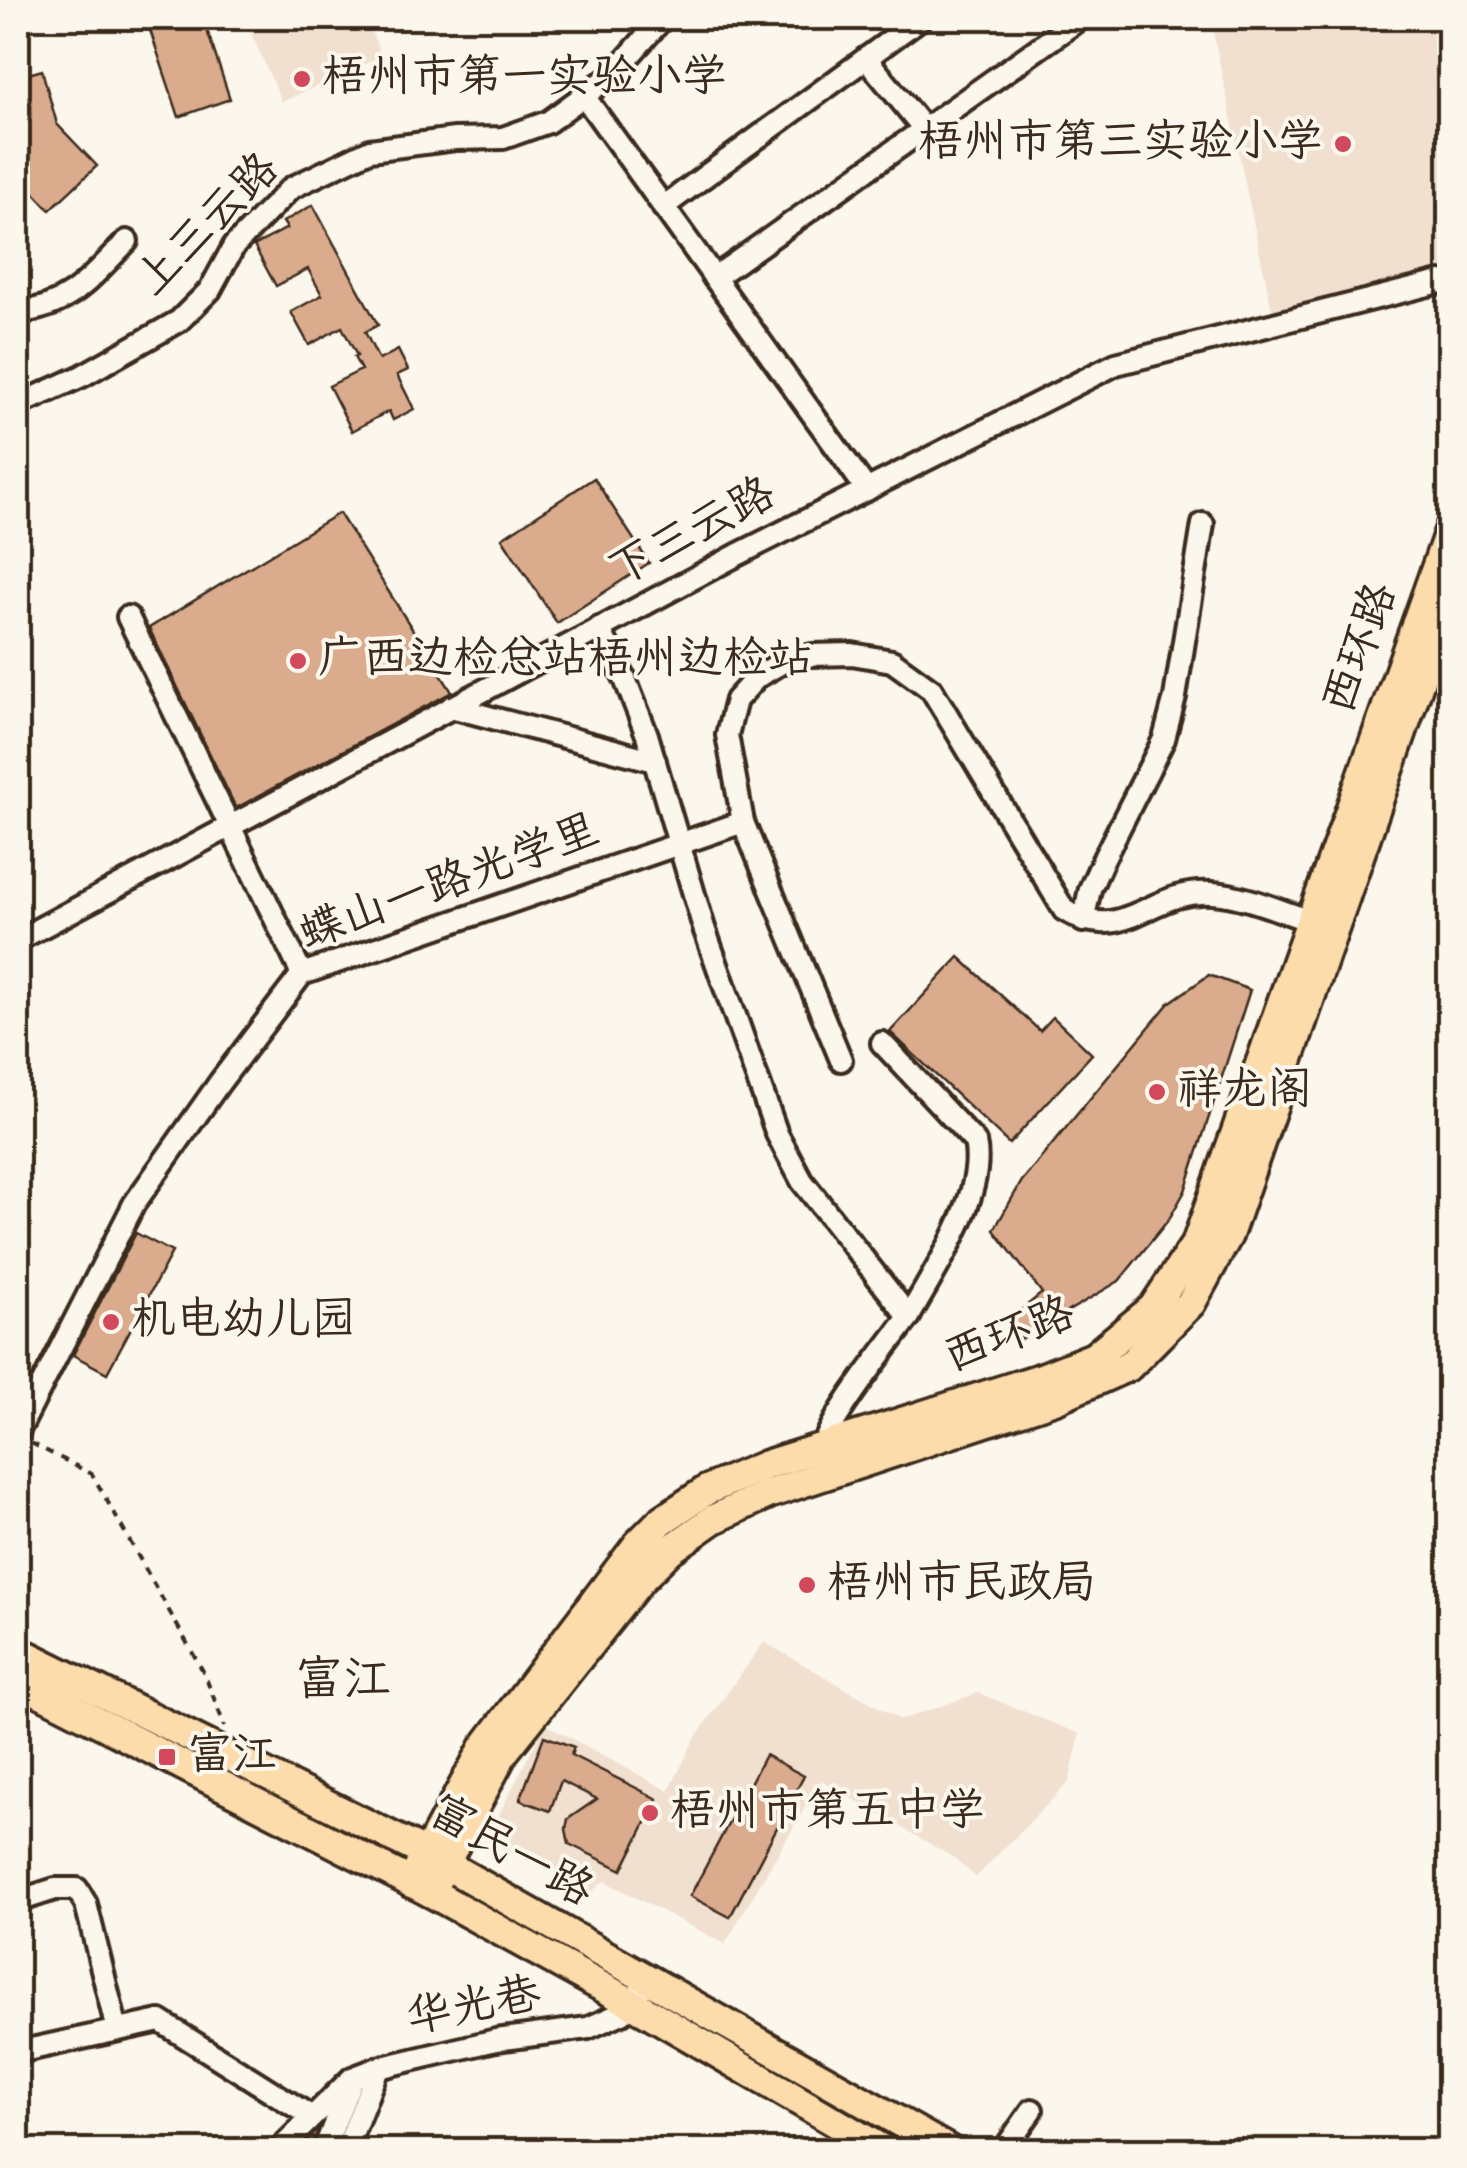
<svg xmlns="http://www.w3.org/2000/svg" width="1467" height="2168" viewBox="0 0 1467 2168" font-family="'Indie Flower','LXGW WenKai TC',sans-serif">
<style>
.built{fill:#f1e0d0}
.building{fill:#dbab8d;stroke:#3b2a1e;stroke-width:2.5}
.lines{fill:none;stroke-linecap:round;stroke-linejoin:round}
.minor-casing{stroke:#3b2a1e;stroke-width:28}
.major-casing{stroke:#3b2a1e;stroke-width:35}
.path{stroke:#3b2a1e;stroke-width:4;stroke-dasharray:8 8;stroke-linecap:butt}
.minor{stroke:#fbf7ec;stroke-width:20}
.major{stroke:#fddcac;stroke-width:28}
.poi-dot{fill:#d1495b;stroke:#fbf7ec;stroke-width:4}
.labels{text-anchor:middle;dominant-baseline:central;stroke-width:8;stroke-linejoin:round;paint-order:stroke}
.poi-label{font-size:45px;fill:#3b2a1e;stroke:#fbf7ec;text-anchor:start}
.street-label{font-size:45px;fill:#3b2a1e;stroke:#fbf7ec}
.neighbourhood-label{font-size:48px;fill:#3b2a1e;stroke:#fbf7ec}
</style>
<rect width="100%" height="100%" fill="#fbf7ec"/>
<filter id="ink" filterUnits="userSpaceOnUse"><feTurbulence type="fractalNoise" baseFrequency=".01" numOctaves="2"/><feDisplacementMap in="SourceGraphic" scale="20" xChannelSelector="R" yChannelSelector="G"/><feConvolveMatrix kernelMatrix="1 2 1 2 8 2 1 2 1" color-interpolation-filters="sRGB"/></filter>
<g filter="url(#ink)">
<g class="built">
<path d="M244,18H365L382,56L282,102Z"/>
<path d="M1210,18H1449V270L1272,310Z"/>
<path d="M764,1642L901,1720L978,1693L1080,1734L1069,1782L976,1877L954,1858L821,1780L725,1944L604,1881L590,1893L488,1836L545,1724L669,1791L695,1738Z"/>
</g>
<g class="building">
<path d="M146,18H203L230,99L179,117Z"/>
<path d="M42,70L57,124L97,166L50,210L18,176V77Z"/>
<path d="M313,205L378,325L365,332L379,360L398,350L408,370L397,375L414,409L393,420L389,411L352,431L329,386L361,370L354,357L357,356L342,327L309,345L291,312L322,295L308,269L276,286L254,246L287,228L283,222Z"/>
<path d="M594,478L649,563L557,623L502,538Z"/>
<path d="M339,513L452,692L236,808L149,628Z"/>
<path d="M959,957L1040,1031L1053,1017L1092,1054L1009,1144L890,1032Z"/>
<path d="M1209,975L1250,990L1185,1191L1169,1219L1119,1281L1021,1339L1013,1325L1021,1310L1042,1293L994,1230L1022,1181L1169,1003Z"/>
<path d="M136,1233L172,1252L107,1373L73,1355Z"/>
<path d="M544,1736L574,1747L571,1755L658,1799L622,1870L569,1844L566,1829L568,1819L597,1799L561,1781L550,1811L520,1800Z"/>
<path d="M765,1755L804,1776L730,1917L690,1896Z"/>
</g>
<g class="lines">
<defs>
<g id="minor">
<path d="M866,58L924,129"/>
<path d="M584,96L867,490"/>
<path d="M663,207L921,18"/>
<path d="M714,278L1081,18"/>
<path d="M18,312C70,308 92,276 127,241"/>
<path d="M18,405L82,376L179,321L210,290L234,246L291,188L370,150L455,139L503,138L548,122L612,75L663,18"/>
<path d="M128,617L302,974"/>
<path d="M599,628L625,679L647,735L704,928L777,1134L802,1181L909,1317C891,1342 820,1429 822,1454"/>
<path d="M451,707L655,761"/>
<path d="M1083,921L1090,889L1103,860L1164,739L1175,697L1203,524"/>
<path d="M18,940L737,555L1116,364L1440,282"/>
<path d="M882,1043L975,1142C987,1194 934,1271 909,1317"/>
<path d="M841,1060L743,822L727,735L736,700L757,677L783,662L812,655L852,654L892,661L932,690L1064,910C1126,947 1149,888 1212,893C1245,895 1279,911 1311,921"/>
<path d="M18,1432L134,1204L220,1082L302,974L743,822"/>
<path d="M18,1901L55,1889H77L86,1904L117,2030"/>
<path d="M18,2052L160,2021L312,2117"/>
<path d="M279,2150L352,2078L378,2068L496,2040L588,2028L622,2013L633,2003L647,1978"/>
<path d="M324,2150L350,2084"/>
<path d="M346,2150L378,2068"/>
<path d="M1004,2150L1032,2110"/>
</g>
<g id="major">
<path d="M18,1651L427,1854L949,2150"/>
<path d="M18,1681L430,1892L644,2010L883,2150"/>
<path d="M411,1883L484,1748L639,1543L661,1521L707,1490L766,1465L1044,1377L1094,1357L1153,1308L1197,1242L1450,529"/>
<path d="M430,1892L503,1753L641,1579L670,1550L714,1519L768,1494L1055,1399L1129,1366L1191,1303L1228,1235L1450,593"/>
</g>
</defs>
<use href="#minor" class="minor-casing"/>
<use href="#major" class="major-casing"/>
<path class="path" d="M31,1443L92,1474L204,1673L225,1727"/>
<use href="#minor" class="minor"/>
<use href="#major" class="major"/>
</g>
</g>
<g class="poi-dot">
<circle cx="302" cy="79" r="10"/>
<circle cx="1343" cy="144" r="10"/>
<circle cx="298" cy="661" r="10"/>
<circle cx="1157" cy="1092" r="10"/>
<circle cx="111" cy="1322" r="10"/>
<circle cx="807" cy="1585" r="10"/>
<rect x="157" y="1747" width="20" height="20" rx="5"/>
<circle cx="650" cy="1813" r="10"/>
</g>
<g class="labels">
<g class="poi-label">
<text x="322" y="79">梧州市第一实验小学</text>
<text x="1323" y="144" text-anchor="end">梧州市第三实验小学</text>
<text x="318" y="661">广西边检总站梧州边检站</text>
<text x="1177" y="1092">祥龙阁</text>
<text x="131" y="1322">机电幼儿园</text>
<text x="827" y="1585">梧州市民政局</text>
<text x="187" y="1757">富江</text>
<text x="670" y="1813">梧州市第五中学</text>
</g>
<g class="street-label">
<text transform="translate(209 226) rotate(-45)">上三云路</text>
<text transform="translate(693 534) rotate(-28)">下三云路</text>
<text transform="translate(1362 649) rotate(-70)">西环路</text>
<text transform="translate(450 884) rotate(-20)">蝶山一路光学里</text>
<text transform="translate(1010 1337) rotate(-21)">西环路</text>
<text transform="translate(510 1853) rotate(29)">富民一路</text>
<text transform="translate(474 2008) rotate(-11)">华光巷</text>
</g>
<g class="neighbourhood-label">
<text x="343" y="1682">富江</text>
</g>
</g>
<rect width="1467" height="2168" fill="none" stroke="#fbf7ec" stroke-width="60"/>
<rect x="30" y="30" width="1407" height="2108" fill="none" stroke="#3b2a1e" stroke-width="4" filter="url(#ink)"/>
</svg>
